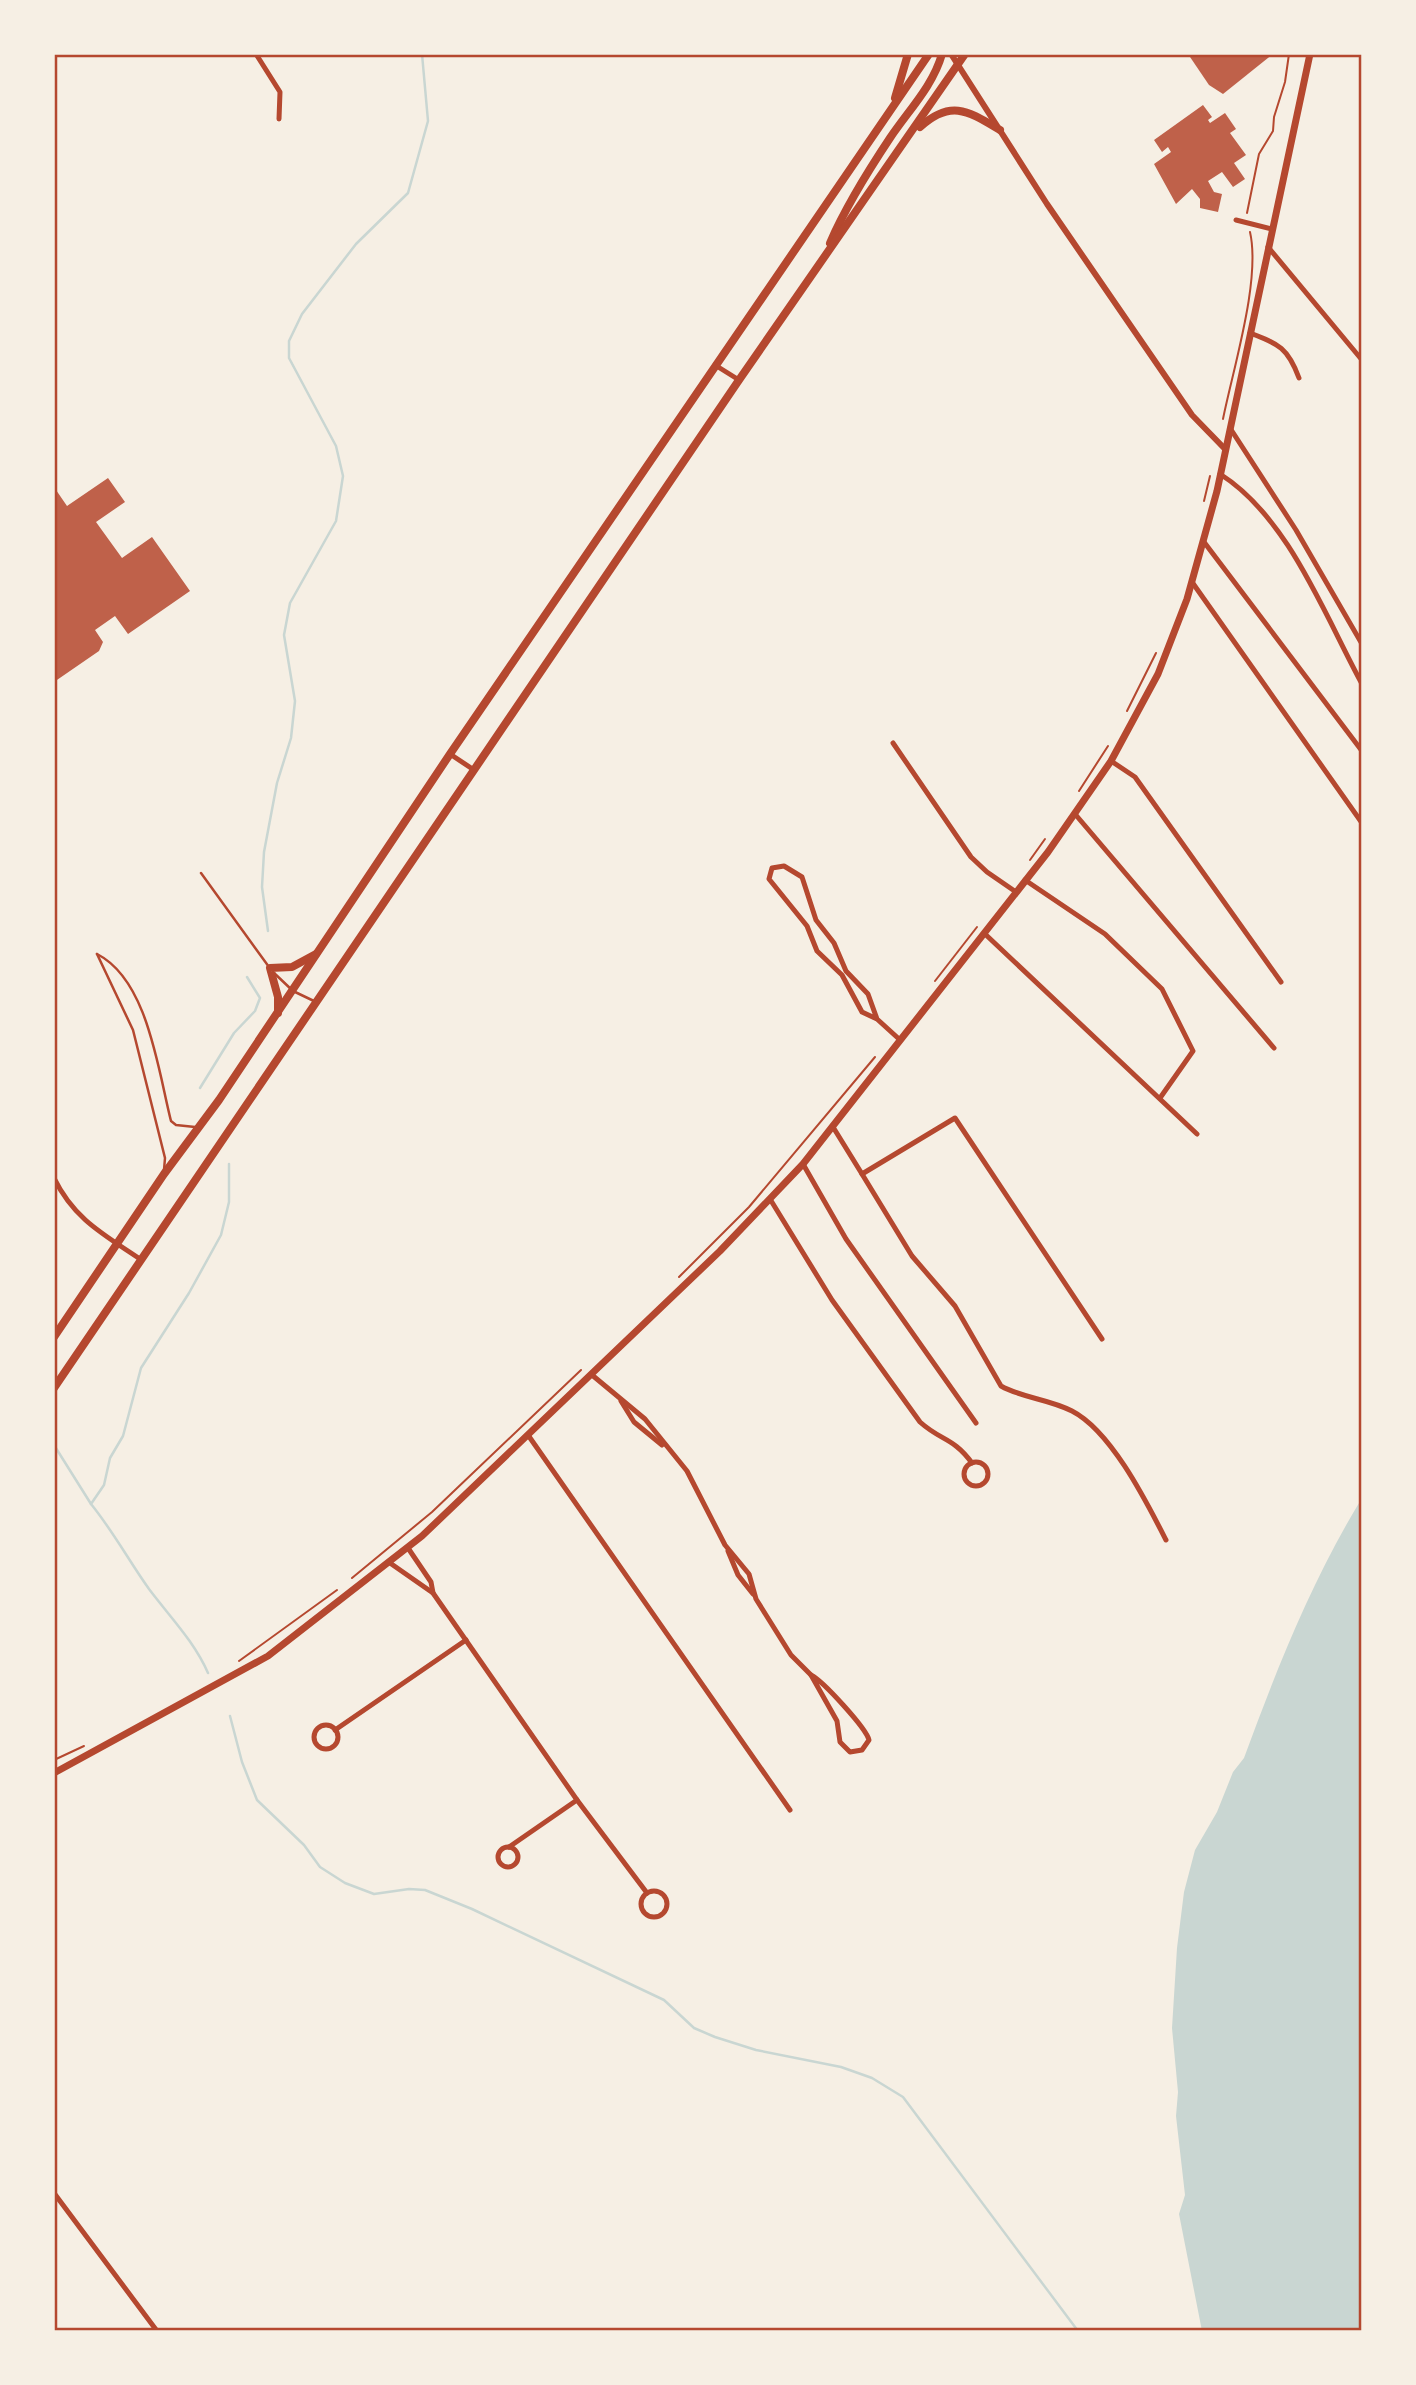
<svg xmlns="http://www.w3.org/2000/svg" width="1416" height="2385" viewBox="0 0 1416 2385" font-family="'Exo 2',sans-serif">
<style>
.water{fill:#c9d6d2}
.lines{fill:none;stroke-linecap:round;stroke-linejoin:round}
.stream{stroke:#c9d6d2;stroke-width:2.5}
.building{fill:#bf614a}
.path{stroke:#b5482f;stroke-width:2}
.service{stroke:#b5482f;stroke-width:2.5}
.minor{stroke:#b5482f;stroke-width:5}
.tertiary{stroke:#b5482f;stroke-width:6}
.secondary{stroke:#b5482f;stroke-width:7}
.primary{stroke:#b5482f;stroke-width:8}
.neatline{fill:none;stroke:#b5482f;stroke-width:2.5}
</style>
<rect width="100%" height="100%" fill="#f6efe4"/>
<path class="water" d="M1362,1498V2331H1202L1179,2214L1185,2195L1176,2116L1178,2092L1172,2028L1177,1948L1184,1892L1195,1850L1217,1812L1233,1772L1244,1758C1277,1668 1312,1580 1362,1498Z"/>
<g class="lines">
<g class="stream">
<path d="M268,931L262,887L264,852L277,783L291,738L295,701L284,635L290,603L336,521L343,476L336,446L289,358V341L302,314L356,244L408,193L428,121L422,54"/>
<path d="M200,1088L234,1033L255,1011L260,998L247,977"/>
<path d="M54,1445L91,1504"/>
<path d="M208,1673C194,1641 170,1617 149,1589C129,1561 113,1531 91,1504L104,1485L110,1458L123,1436L141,1368L189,1293L221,1235L229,1202V1164"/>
<path d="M230,1716L242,1762L257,1800L304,1845L320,1867L345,1883L374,1894L409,1889L425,1890L472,1909L664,2000L694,2028L715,2037L756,2050L841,2067L872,2078L903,2097L1078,2331"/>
</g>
</g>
<g class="building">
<path d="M1188,54H1273L1223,94L1209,85Z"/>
<path d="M1203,105L1212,117L1208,120L1210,123L1225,113L1236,129L1230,133L1246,155L1234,163L1245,179L1233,187L1222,172L1208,181L1214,192L1222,194L1218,212L1200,208V199L1192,189L1176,204L1154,164L1171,152L1168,147L1162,152L1154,140Z"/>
<path d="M108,478L125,502L96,522L122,558L152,537L190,591L128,634L115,616L95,630L103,642L99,651L54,682V487L67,506Z"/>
</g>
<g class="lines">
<g class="path">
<path d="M1247,213L1259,154L1273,131L1274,117L1285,82L1289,54"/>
<path d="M1223,419C1233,369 1261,280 1250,232"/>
<path d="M1204,501L1210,476"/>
<path d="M1127,711L1156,653"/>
<path d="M1079,791L1108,746"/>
<path d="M1030,860L1045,839"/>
<path d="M935,981L977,927"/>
<path d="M679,1277L749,1207L875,1057"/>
<path d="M352,1578L432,1512L581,1370"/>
<path d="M239,1661L337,1590"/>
<path d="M54,1760L84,1746"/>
</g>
<g class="service">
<path d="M201,873L269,967"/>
<path d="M97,954L133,1030L165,1158L164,1170"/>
<path d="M97,954C148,980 158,1070 171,1121L176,1125L195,1127"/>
<path d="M273,972L293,991L316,1002"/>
</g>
<g class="minor">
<path d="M256,54L280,92L279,119"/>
<path d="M1236,220L1272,229"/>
<path d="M1268,247L1362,360"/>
<path d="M1250,333C1279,344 1288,348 1299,378"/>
<path d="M715,365L739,380"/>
<path d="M1230,428L1296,530L1362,644"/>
<path d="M1220,474C1288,517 1324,614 1362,684"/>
<path d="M1204,542L1362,751"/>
<path d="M1192,582L1362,823"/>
<path d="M893,743L971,857L987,872L1016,892"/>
<path d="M450,754L474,770"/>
<path d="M1111,761L1135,777L1281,982"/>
<path d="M1075,814L1274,1048"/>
<path d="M1025,880L1105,934L1162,989L1193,1051L1160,1098"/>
<path d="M985,934L1197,1134"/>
<path d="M877,1019L868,994L846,971L834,943L816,920L802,877L784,866L772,868L769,879L807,926L817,951L842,975L862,1012L877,1019L899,1039"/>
<path d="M833,1127L862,1174L955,1118L1102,1339"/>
<path d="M803,1164L846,1239L976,1423"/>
<path d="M862,1174L912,1256L955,1306L1001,1386C1022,1398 1049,1399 1072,1411C1111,1431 1146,1501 1166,1540"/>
<path d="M54,1178C74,1219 103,1234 140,1259"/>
<path d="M770,1199L832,1300L920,1422C941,1441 953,1437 972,1463"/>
<path d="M592,1375L645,1419L687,1471L725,1545L749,1574L756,1599L791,1655L811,1675"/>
<path d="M621,1401L634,1422L662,1445"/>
<path d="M528,1435L790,1810"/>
<circle cx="976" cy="1474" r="12"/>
<path d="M408,1548L431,1582L433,1593L577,1800L647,1893"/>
<path d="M728,1551L738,1575L753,1594"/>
<path d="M390,1563L433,1593"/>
<path d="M811,1675C823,1681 866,1728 869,1740L862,1750L850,1752L840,1742L837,1721Z"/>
<circle cx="326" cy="1737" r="12"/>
<path d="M335,1730L466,1640"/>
<path d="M509,1847L577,1800"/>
<circle cx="508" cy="1857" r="10"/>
<circle cx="654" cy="1904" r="13"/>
<path d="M54,2193L157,2331"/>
</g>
<path class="tertiary" d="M951,54L1047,204L1192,415L1225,449"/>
<path class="secondary" d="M54,1773L268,1656L422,1536L720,1251L803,1164L1048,852L1111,761L1158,674L1187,599L1217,491L1310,54"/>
<g class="primary">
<path d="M895,98L908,54"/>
<path d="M920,127C951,99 968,111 1000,130"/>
<path d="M830,243C846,206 868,171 890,138C908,111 933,86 942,54"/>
<path d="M278,1013V997L270,968L292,967L316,954"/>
<path d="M54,1337L164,1174L219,1100L450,754L929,54"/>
<path d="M54,1388L739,380L965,54"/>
</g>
</g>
<rect width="1416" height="2385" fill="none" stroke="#f6efe4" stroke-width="112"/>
<rect x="56" y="56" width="1304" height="2273" class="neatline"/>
</svg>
